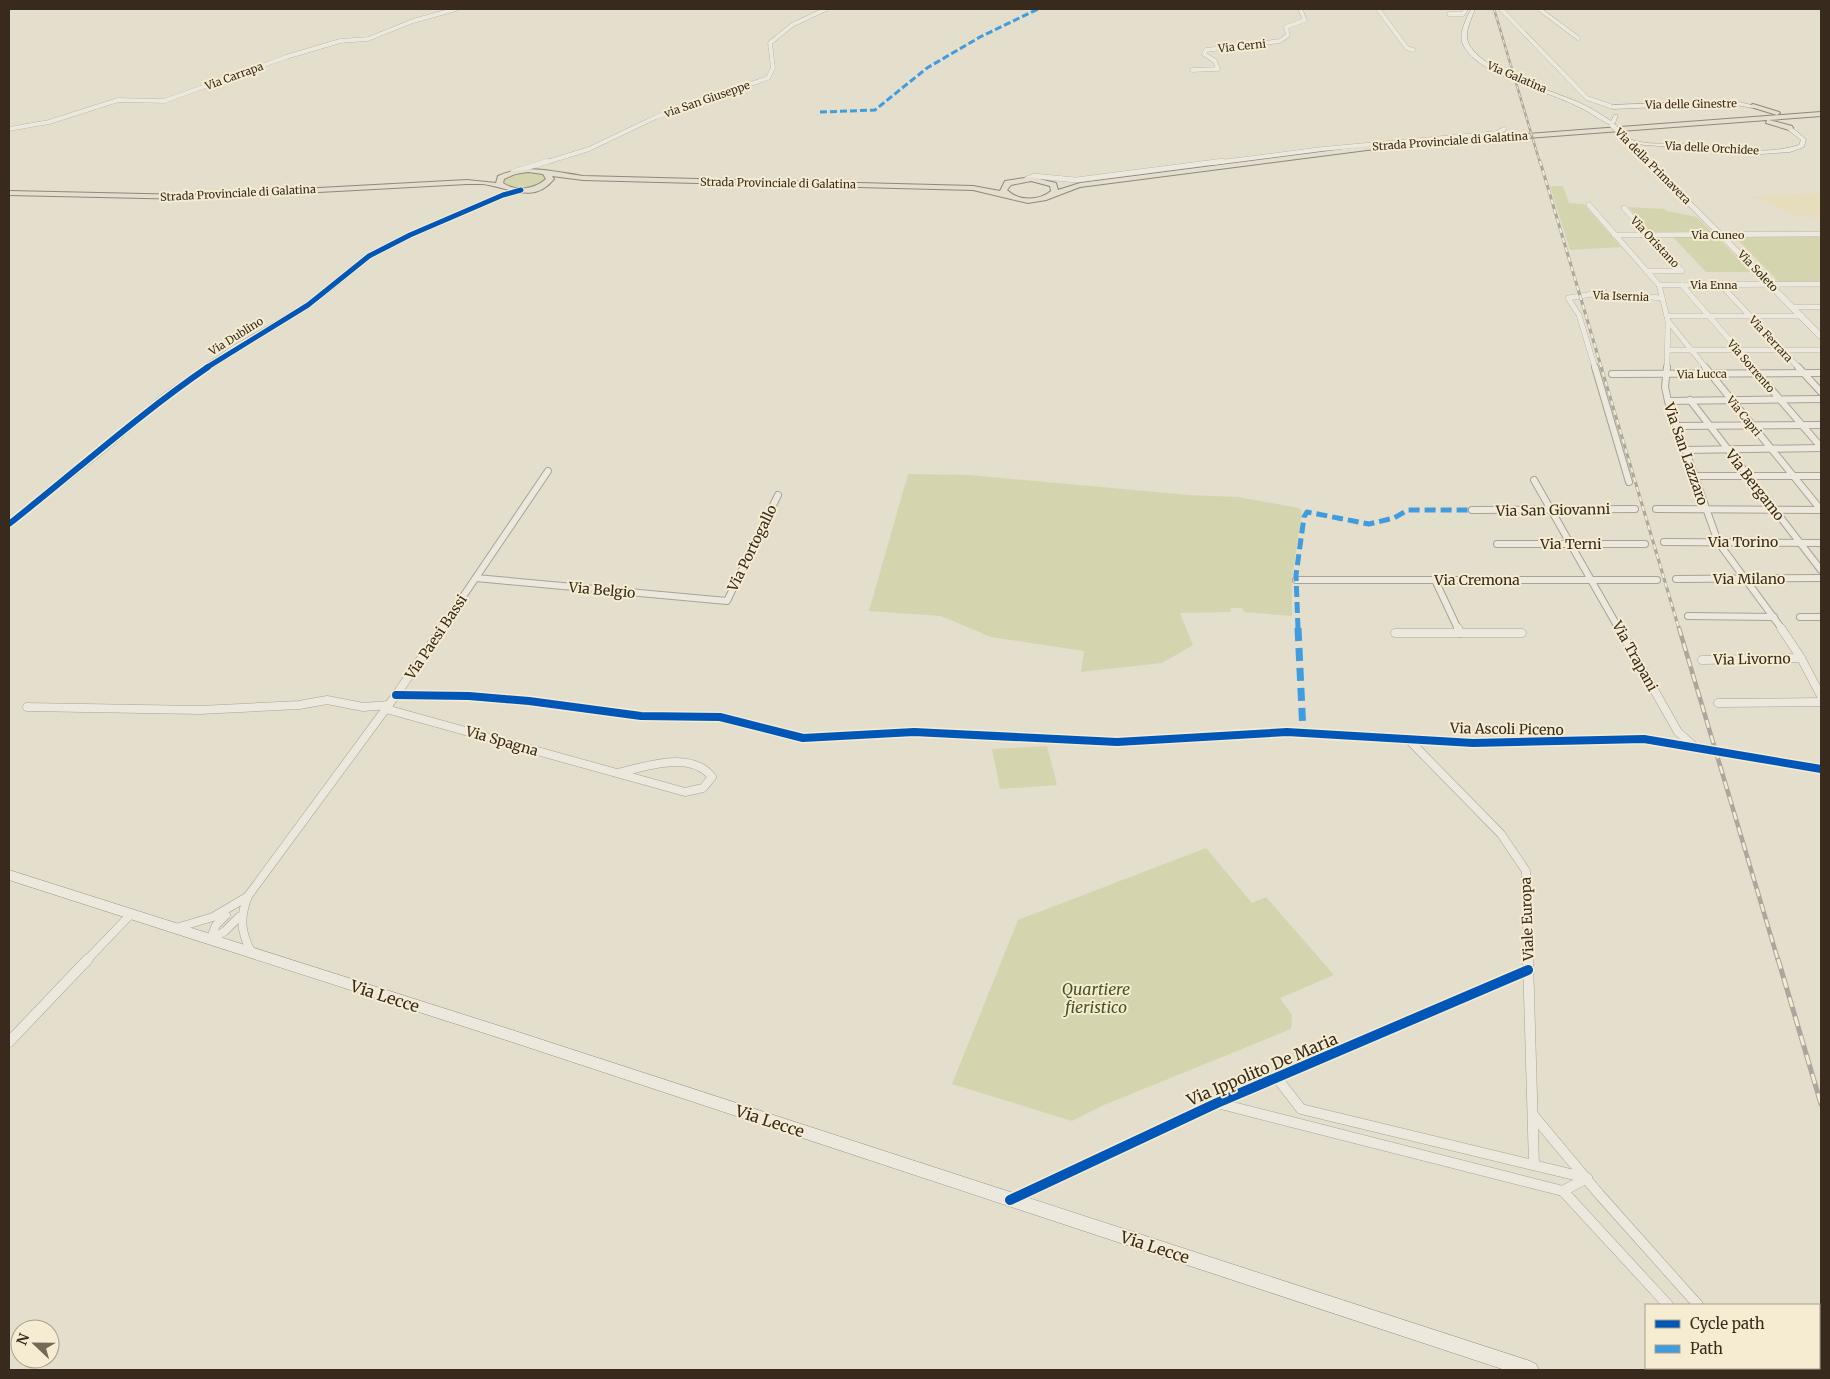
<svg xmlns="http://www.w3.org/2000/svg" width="1830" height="1379" viewBox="0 0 1830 1379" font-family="Merriweather,serif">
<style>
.farmland{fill:#e5ddbc}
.green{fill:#d4d5ae}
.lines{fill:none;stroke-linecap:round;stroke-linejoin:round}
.minor-far4-casing{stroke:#a9a396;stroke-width:4.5}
.minor-far3-casing{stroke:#a9a396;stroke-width:5.5}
.minor-far2-casing{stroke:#a9a396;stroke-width:8}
.minor-far1-casing{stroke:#a9a396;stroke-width:9}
.minor-casing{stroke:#a9a396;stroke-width:11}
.tertiary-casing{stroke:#a9a396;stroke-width:1}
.secondary-casing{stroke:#999285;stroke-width:1}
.primary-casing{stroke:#8f887c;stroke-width:2}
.minor-far4{stroke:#ece8de;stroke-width:4}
.minor-far3{stroke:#ece8de;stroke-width:5}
.minor-far2{stroke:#ece8de;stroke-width:6}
.minor-far1{stroke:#ece8de;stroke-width:8}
.minor{stroke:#ece8de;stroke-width:10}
.tertiary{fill:#ece8de;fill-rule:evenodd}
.secondary{fill:#ece8de;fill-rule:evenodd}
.primary{fill:#e4decf;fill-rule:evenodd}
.rail-far3-casing{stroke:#aba79e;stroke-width:2.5}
.rail-far2-casing{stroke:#aba79e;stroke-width:3}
.rail-far1-casing{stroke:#aba79e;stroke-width:4.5}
.rail-casing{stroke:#aba79e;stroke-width:5}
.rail-far3{stroke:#f6ecd1;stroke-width:1;stroke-dasharray:4;stroke-linecap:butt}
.rail-far2{stroke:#f6ecd1;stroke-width:2;stroke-dasharray:5;stroke-linecap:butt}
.rail-far1{stroke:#f6ecd1;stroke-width:2.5;stroke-dasharray:8;stroke-linecap:butt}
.rail{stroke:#f6ecd1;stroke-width:3;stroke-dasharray:10;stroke-linecap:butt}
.tertiary-bridge-casing{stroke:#a9a396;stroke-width:5.5;stroke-linecap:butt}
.tertiary-bridge{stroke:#ece8de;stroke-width:5}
.quiet-far2{stroke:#3e9cdf;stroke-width:3;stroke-dasharray:7 3;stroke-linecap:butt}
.quiet-far1{stroke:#3e9cdf;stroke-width:5;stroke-dasharray:11 5;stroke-linecap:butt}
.quiet{stroke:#3e9cdf;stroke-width:7;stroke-dasharray:13 7;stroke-linecap:butt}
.cycleway-far3-casing{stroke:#f6ecd1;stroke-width:7}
.cycleway-far2-casing{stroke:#f6ecd1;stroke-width:9}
.cycleway-far1-casing{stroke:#f6ecd1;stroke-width:11}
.cycleway-casing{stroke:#f6ecd1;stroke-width:13}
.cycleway-far3{stroke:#0057b8;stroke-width:5}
.cycleway-far2{stroke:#0057b8;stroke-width:6}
.cycleway-far1{stroke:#0057b8;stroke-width:8}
.cycleway{stroke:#0057b8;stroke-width:10}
.labels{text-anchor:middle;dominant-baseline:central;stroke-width:4;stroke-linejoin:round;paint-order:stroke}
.far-street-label{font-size:11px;fill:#382b1d;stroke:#f6ecd1}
.street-label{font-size:14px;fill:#382b1d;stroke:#f6ecd1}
.near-park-label{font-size:16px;font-style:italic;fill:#485523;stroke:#f6ecd1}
.near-street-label{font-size:16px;fill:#382b1d;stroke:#f6ecd1}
</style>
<rect width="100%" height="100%" fill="#e4decc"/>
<path class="farmland" d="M1821,193V218L1790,214L1768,201L1748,197Z"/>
<g class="green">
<path d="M528,171L542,174L546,180C535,191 515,190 502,183V180L512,174Z"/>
<path d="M1550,186H1563L1569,203L1584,204L1621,247L1570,250Z"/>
<path d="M1628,207L1664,209L1667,211L1697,217L1713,233H1650L1647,230L1648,229Z"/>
<path d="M1716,236L1751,272H1706L1673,237Z"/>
<path d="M1734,236H1821V282L1780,283Z"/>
<path d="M908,474L969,475L1189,495L1238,497L1299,508L1302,512L1292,579V616L1244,612L1242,608H1230L1231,612L1180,613L1193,645L1162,663L1081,672L1084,651L991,637L941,616L869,611Z"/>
<path d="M1047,746L1057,785L1000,789L992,749Z"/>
<path d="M1206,848L1252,903L1266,897L1334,975L1280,998L1292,1015L1291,1029L1104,1105L1072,1121L952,1084L1018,920Z"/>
</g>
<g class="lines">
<defs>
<g id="minor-far4">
<path d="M1378,9L1407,48L1413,50"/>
<path d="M1501,9L1587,98L1610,106"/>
<path d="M1539,9L1578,38"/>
<path d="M1449,14H1463L1466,9"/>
<path d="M1192,70L1218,69L1215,61L1204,54L1206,50L1280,41L1288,35L1286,27L1305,20L1300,9"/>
<path d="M9,129L49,122L118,100L164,101L286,57L340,41L368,39L413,21L456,9"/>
<path d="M544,163L589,149L656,117L768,78L773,68L770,43L792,25L826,9"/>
<path d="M1213,163L1322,149L1497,133L1504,129"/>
</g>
<g id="minor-far3">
<path d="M513,172L548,161"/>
<path d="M1027,179L1034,176L1076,180L1223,161"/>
<path d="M1589,205L1659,285L1668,321L1667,368"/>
<path d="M1624,208L1682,271H1646"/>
<path d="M1614,235L1821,234"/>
<path d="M1659,285L1821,284"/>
<path d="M1682,285L1754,368"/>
<path d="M1721,285L1799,368"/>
<path d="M1792,307H1821"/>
<path d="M1667,316H1802"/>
<path d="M1668,321L1706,368"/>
<path d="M1669,350H1821"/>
<path d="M1595,368L1579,315L1568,298L1599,293L1662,298"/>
</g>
<g id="minor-far2">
<path d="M1595,367L1629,482"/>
<path d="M1667,367L1665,387L1668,401L1718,542L1782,629"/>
<path d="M1705,367L1821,510"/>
<path d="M1752,367L1821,447"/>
<path d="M1798,367L1821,392"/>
<path d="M1612,374L1821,373"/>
<path d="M1690,400L1821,570"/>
<path d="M1668,401L1821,399"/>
<path d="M1676,426L1821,425"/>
<path d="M1685,450L1821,448"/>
<path d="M1694,476H1821"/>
<path d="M1534,480L1619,629"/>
<path d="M1656,509L1821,510"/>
<path d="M1472,510L1635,509"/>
<path d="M1664,542L1821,543"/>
<path d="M1497,544H1645"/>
<path d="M476,578L727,601L778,495"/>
<path d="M1676,579L1821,578"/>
<path d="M1296,580H1657"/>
<path d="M1435,580L1458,629"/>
<path d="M1688,616L1774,617"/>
<path d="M1800,617H1821"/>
<path d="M441,629L548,471"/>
</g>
<g id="minor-far1">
<path d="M1458,628L1460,633"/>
<path d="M1619,628L1678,732L1695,747"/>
<path d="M1781,628L1801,658L1821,696"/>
<path d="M1395,633H1522"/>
<path d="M1702,660L1801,658"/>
<path d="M396,695L469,696L529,701L641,716L720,717L803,738L914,732L1117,742L1287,732L1473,743L1644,739L1711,751"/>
<path d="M1718,703L1821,702"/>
<path d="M27,707L200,710L299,705L327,700L363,707L389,705"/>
<path d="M386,709L685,792L703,788L712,777C691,750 647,766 618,773"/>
<path d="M1408,739L1501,834L1526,871L1528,960"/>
<path d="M1719,752L1821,769"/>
<path d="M176,928L213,917L247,897"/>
<path d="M210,940L225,931L239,917"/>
<path d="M210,940L216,925L226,915"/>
<path d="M252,954C241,932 239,919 248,896L396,695L442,628"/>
<path d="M87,960L131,914"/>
</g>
<g id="minor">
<path d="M1528,959L1534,1165"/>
<path d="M9,1042L88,959"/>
<path d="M1277,1078L1301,1109L1587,1178"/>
<path d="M1217,1103L1563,1191"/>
<path d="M1533,1115L1599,1194L1698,1305"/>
<path d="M1563,1191L1668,1305"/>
<path d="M1563,1191L1587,1178"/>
<path d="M1012,1199L1217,1103L1528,970"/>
<path d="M1720,1368L1722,1370"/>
<path d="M1752,1368L1754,1370"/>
</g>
<g id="tertiary">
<path d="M1471,9H1475C1472,18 1464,32 1468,42C1479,70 1550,90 1578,102C1590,107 1600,114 1611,121L1614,115H1618L1614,126C1609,126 1588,111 1581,108C1550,92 1515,85 1486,67C1476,61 1466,53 1462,42C1459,32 1467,18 1471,9Z"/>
<path d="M1730,100L1756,106L1753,108L1730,104L1613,109L1610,107L1613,105Z"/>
<path d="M1787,127H1791L1806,139L1804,147L1790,152L1761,154L1634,144L1821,332V338H1818L1618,134L1623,133C1626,136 1628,138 1632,140C1647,145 1665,143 1681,144C1721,146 1761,157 1799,145L1801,140L1787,129Z"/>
<path d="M521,188L523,189V191L505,196L412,236L371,257L336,287L310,306L237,351L167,399L104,453L12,526L9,527V520L98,449L161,395L231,347L306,304L332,285L367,255L408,234L501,194Z"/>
</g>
<path id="secondary" d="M9,870L509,1029L1530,1361L1536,1364L1539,1370H1505L509,1041L9,880Z"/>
<g id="primary">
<path d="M1753,104L1779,112L1780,113L1777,115L1751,107V105Z"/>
<path d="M1821,112V116L1769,120L1792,126L1793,128L1789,130L1766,123L1767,120L1367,150L1080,187L1046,200L1028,203L973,190L583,180L552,176L554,179C533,205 508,187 483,184C478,184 472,184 467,184L189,199L9,195V191L189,195L467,180L496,183L498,176C526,163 554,172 583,176L973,186L1000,191L1005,181L1031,177L1056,183L1058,190L1080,183L1367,146ZM528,172L543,174L546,179C535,189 516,192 503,183L504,179L515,174ZM1031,181L1050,186L1051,191C1039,201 1018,201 1007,190L1011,185Z"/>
</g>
</defs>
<use href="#minor-far4" class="minor-far4-casing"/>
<use href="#minor-far3" class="minor-far3-casing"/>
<use href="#minor-far2" class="minor-far2-casing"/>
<use href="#minor-far1" class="minor-far1-casing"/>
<use href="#minor" class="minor-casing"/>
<use href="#tertiary" class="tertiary-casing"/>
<use href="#secondary" class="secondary-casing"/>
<use href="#primary" class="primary-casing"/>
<use href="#minor-far4" class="minor-far4"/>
<use href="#minor-far3" class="minor-far3"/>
<use href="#minor-far2" class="minor-far2"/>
<use href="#minor-far1" class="minor-far1"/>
<use href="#minor" class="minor"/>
<use href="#tertiary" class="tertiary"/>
<use href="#secondary" class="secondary"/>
<use href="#primary" class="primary"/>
<defs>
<path id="rail-far3" d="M1494,9L1540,163"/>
<path id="rail-far2" d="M1540,161L1679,629"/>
<path id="rail-far1" d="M1679,628L1778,960"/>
<path id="rail" d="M1778,959L1821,1104"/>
</defs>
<use href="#rail-far3" class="rail-far3-casing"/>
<use href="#rail-far2" class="rail-far2-casing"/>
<use href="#rail-far1" class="rail-far1-casing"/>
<use href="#rail" class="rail-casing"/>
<use href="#rail-far3" class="rail-far3"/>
<use href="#rail-far2" class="rail-far2"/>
<use href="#rail-far1" class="rail-far1"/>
<use href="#rail" class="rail"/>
<defs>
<path id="tertiary-bridge" d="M1612,125L1621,134"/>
</defs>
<use href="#tertiary-bridge" class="tertiary-bridge-casing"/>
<use href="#tertiary-bridge" class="tertiary-bridge"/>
<path class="quiet-far2" d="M820,112L875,110L927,68L980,37L1038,9"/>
<path class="quiet-far1" d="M1298,629L1296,575L1304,517L1307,512L1369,524L1394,518L1408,510H1472"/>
<path class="quiet" d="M1298,628L1303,732"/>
<defs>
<path id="cycleway-far3" d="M206,368L308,305L369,256L410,235L503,195L521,190"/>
<path id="cycleway-far2" d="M9,524C75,472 138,415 208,367"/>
<path id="cycleway-far1" d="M396,695L469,696L529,701L641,716L720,717L803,738L914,732L1117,742L1287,732L1473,743L1644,739L1821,769"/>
<path id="cycleway" d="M1010,1200L1217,1103L1528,970"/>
</defs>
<use href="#cycleway-far3" class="cycleway-far3-casing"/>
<use href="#cycleway-far2" class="cycleway-far2-casing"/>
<use href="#cycleway-far1" class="cycleway-far1-casing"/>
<use href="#cycleway" class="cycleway-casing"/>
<use href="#cycleway-far3" class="cycleway-far3"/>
<use href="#cycleway-far2" class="cycleway-far2"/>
<use href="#cycleway-far1" class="cycleway-far1"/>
<use href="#cycleway" class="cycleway"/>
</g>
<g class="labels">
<g class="far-street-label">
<text transform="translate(1242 46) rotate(-6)">Via Cerni</text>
<text transform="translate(234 76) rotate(-20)">Via Carrapa</text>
<text transform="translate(1517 77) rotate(23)">Via Galatina</text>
<text transform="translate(707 99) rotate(-19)">via San Giuseppe</text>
<text transform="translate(1691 104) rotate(-1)">Via delle Ginestre</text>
<text transform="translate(1450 141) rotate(-4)">Strada Provinciale di Galatina</text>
<text transform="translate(1712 148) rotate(3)">Via delle Orchidee</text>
<text transform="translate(1653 166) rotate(45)">Via della Primavera</text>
<text transform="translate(778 183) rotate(1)">Strada Provinciale di Galatina</text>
<text transform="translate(238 193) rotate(-3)">Strada Provinciale di Galatina</text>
<text x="1718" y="235">Via Cuneo</text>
<text transform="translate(1655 242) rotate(47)">Via Oristano</text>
<text transform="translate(1758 271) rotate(46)">Via Soleto</text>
<text x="1714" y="285">Via Enna</text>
<text transform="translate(1621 296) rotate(2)">Via Isernia</text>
<text transform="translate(236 336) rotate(-32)">Via Dublino</text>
<text transform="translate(1771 339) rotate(47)">Via Ferrara</text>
<text transform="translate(1751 366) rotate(49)">Via Sorrento</text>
<text transform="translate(1702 374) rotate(-1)">Via Lucca</text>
<text transform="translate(1744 416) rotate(51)">Via Capri</text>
</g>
<g class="street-label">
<text transform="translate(1686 454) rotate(71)">Via San Lazzaro</text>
<text transform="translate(1755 485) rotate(52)">Via Bergamo</text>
<text transform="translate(1553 510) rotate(-1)">Via San Giovanni</text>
<text x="1743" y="542">Via Torino</text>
<text x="1571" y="544">Via Terni</text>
<text transform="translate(752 548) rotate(-64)">Via Portogallo</text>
<text x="1749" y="579">Via Milano</text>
<text x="1477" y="580">Via Cremona</text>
<text transform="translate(602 590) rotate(5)">Via Belgio</text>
<text transform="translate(436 637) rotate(-56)">Via Paesi Bassi</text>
<text transform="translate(1635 656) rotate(61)">Via Trapani</text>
<text transform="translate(1752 659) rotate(-1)">Via Livorno</text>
<text transform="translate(1507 729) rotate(1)">Via Ascoli Piceno</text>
<text transform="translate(502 741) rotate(16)">Via Spagna</text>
<text transform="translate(1527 919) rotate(-92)">Viale Europa</text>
</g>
<g class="near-park-label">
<text x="1096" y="989">Quartiere<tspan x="1096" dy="18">fieristico</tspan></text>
</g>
<g class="near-street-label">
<text transform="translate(385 996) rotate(18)">Via Lecce</text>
<text transform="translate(1262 1069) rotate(-23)">Via Ippolito De Maria</text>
<text transform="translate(770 1121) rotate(18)">Via Lecce</text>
<text transform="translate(1155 1247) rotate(18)">Via Lecce</text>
</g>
</g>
<rect width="1830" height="1379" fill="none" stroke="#382b1d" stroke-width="20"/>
<rect x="1645" y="1304" width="175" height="65" fill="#f6ecd1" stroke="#aa9f89"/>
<rect x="1655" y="1320" width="25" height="8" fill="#0057b8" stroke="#aa9f89"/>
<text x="1690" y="1329" font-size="15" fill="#382b1d">Cycle path</text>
<rect x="1655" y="1345" width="25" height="8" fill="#3e9cdf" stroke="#aa9f89"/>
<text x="1690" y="1354" font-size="15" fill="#382b1d">Path</text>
<g transform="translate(35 1344) rotate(292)"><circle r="24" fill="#f6ecd1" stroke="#aa9f89"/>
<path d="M0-4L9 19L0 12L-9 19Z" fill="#746a5a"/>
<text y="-8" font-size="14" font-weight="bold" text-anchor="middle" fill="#382b1d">N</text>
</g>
</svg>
